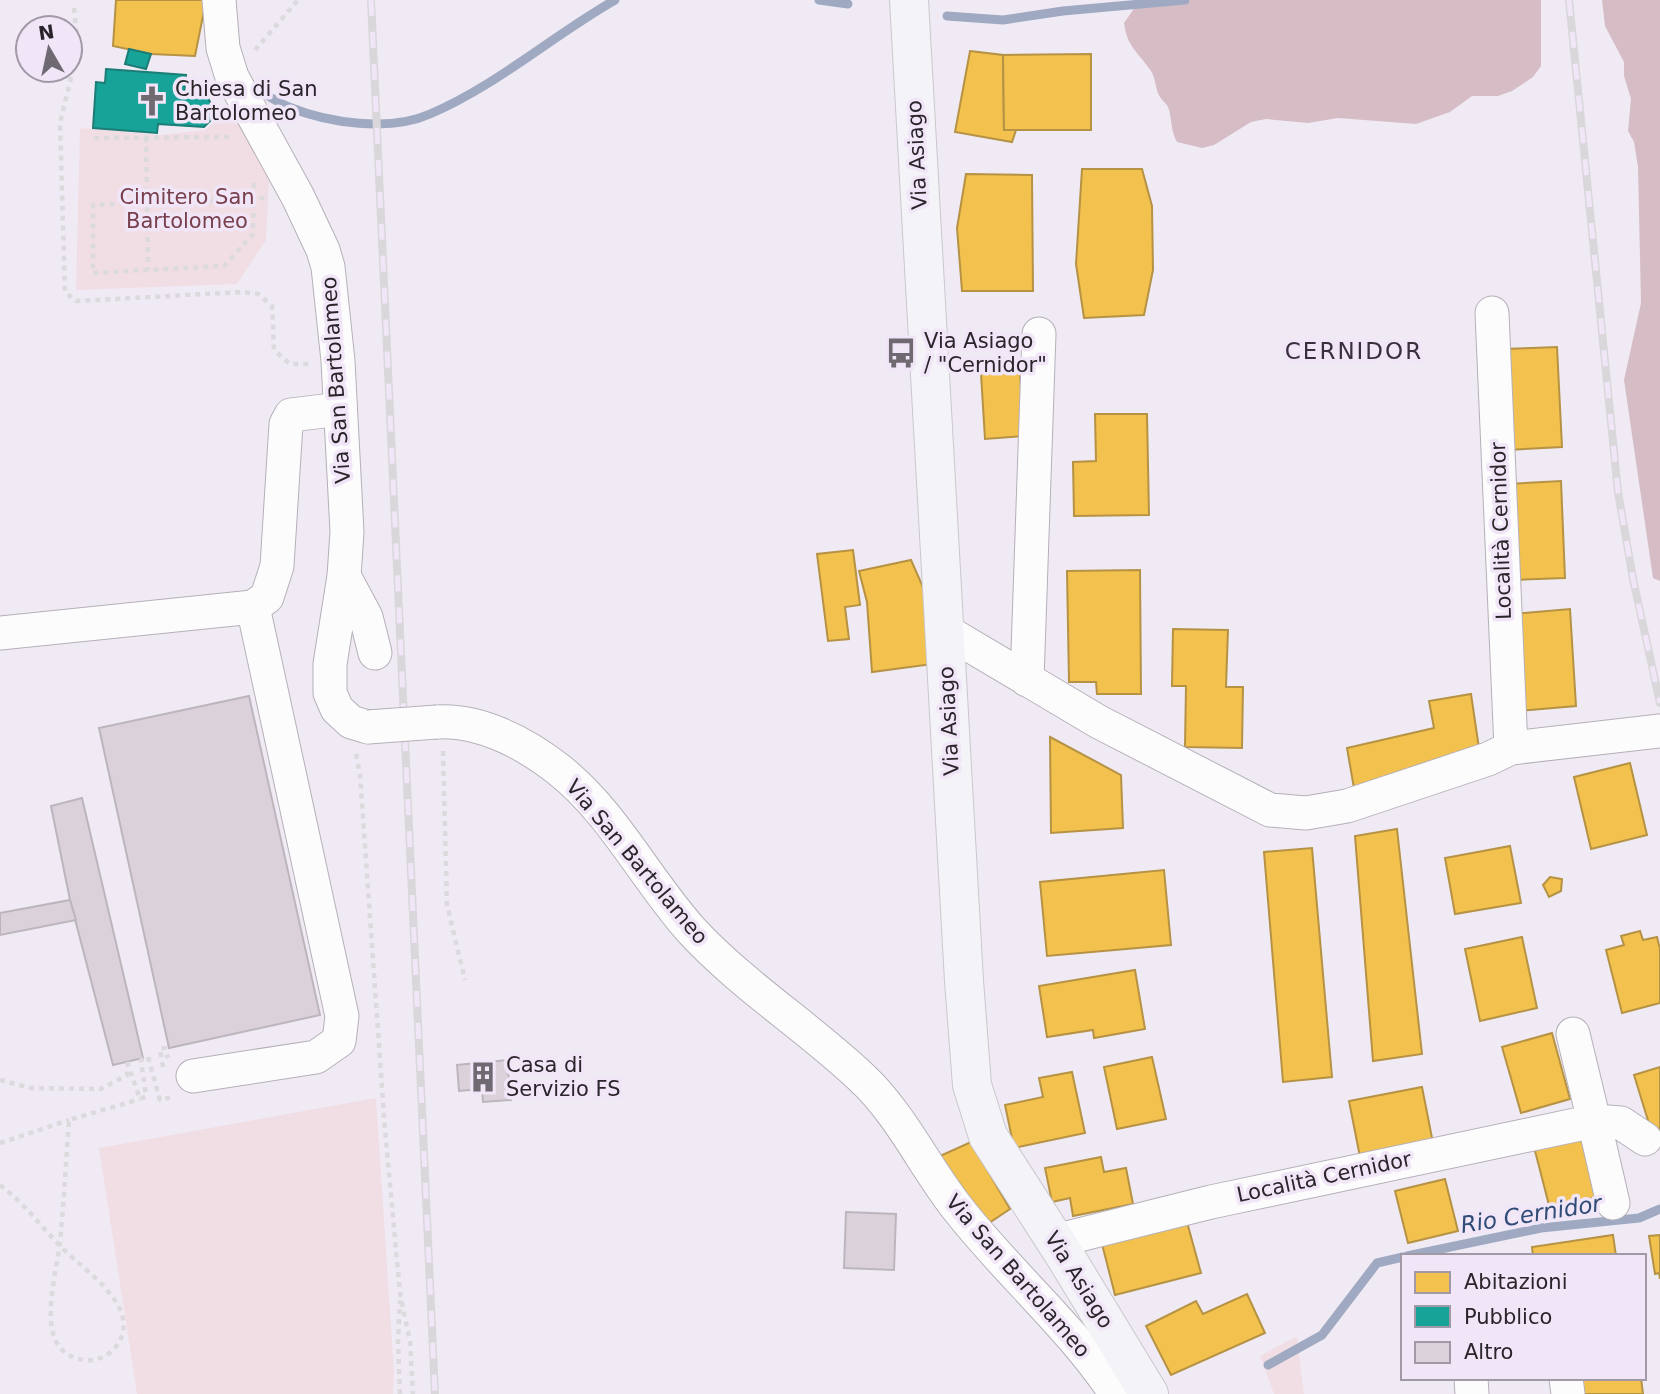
<svg xmlns="http://www.w3.org/2000/svg" width="1660" height="1394" viewBox="0 0 1660 1394" font-family="'DejaVu Sans',sans-serif">
	<style>
		.green { fill: #f1dee5 }
		.forest { fill: #d6bdc5 }
		.homes { fill: #f2c14e; stroke: #b69244; stroke-width: 2 }
		.public { fill: #17a398; stroke: #1c7d77; stroke-width: 2 }
		.lines { fill: none; stroke-linecap: round; stroke-linejoin: round }
		.stream { stroke: #9faac2; stroke-width: 9 }
		.building { fill: #dbd1da; stroke: #bcb6bc; stroke-width: 2 }
		.minor-casing { stroke: #b5b0b8; stroke-width: 35 }
		.major-casing { stroke: #cac8cc; stroke-width: 40 }
		.path { stroke: #dcdadd; stroke-width: 4.5; stroke-dasharray: 5 5; stroke-linecap: butt }
		.minor { stroke: #fdfcfd; stroke-width: 33 }
		.major { stroke: #f4f3f8; stroke-width: 38 }
		.rail-casing { stroke: #d9d7da; stroke-width: 8 }
		.rail { stroke: #f1e6f8; stroke-width: 5; stroke-dasharray: 16; stroke-linecap: butt }
		.minor-bridge-casing { stroke: #b5b0b8; stroke-width: 35; stroke-linecap: butt }
		.minor-bridge { stroke: #fdfcfd; stroke-width: 33 }
		.labels { text-anchor: middle; stroke-width: 7; stroke-linejoin: round; paint-order: stroke }
		.poi-label { font-size: 21px; fill: #29252b; stroke: #f1e6f8; text-anchor: start }
		.street-label { font-size: 21px; fill: #29252b; stroke: #f1e6f8 }
		.park-label { font-size: 21px; fill: #78404c; stroke: #f1e6f8 }
		.neighbourhood-label { font-size: 23px; letter-spacing: 2px; fill: #38303d; stroke: #f1e6f8 }
		.water-label { font-size: 23px; font-style: italic; fill: #304c76; stroke: #f1e6f8 }
	</style>
	<rect width="100%" height="100%" fill="#f0eaf4"/>
	<g class="green">
		<path d="M232,107L270,162L266,240L237,284L76,290L80,128L161,135L205,130Z"/>
		<path d="M376,1098L394,1373L393,1394H137L99,1148Z"/>
		<path d="M1297,1336L1304,1394H1274L1260,1356Z"/>
	</g>
	<g class="forest">
		<path d="M1140,0H1541V66L1533,77L1512,91L1498,96H1472L1450,112L1416,124L1338,118L1308,123L1266,119L1251,122L1214,145L1202,148L1177,142C1171,131 1172,122 1169,110C1168,104 1163,102 1160,97C1155,89 1156,79 1151,71C1138,52 1127,47 1124,23Z"/>
		<path d="M1602,0H1660V581L1653,578L1624,380L1641,303L1638,167L1634,142L1628,131L1631,99L1624,76V62L1605,26Z"/>
	</g>
	<g class="homes">
		<path d="M116,0H204V11L195,56L151,54L113,46Z"/>
		<path d="M970,51L1003,55L1004,130H1016L1012,142L955,132Z"/>
		<path d="M1091,54V130H1004L1003,55Z"/>
		<path d="M1082,169H1142L1152,206L1153,270L1144,315L1084,318L1076,264Z"/>
		<path d="M966,174L1032,175L1033,291H962L957,228Z"/>
		<path d="M1557,347L1562,447L1507,450L1502,349Z"/>
		<path d="M1020,372L1024,436L985,439L981,374Z"/>
		<path d="M1095,414H1147L1149,515L1074,516L1073,462L1096,461Z"/>
		<path d="M1561,481L1565,578L1512,580L1507,484Z"/>
		<path d="M853,550L860,605L845,607L849,639L828,641L817,554Z"/>
		<path d="M911,560L930,603L933,664L872,672L867,602L859,571Z"/>
		<path d="M1140,570L1141,694H1097L1096,682H1069L1067,571Z"/>
		<path d="M1570,609L1576,706L1519,711L1513,614Z"/>
		<path d="M1173,629L1228,630L1226,687H1243L1242,748L1185,747L1186,686H1172Z"/>
		<path d="M1471,694L1480,755L1355,794L1347,748L1434,728L1429,701Z"/>
		<path d="M1050,737L1121,775L1123,828L1051,833Z"/>
		<path d="M1630,763L1647,835L1591,849L1574,777Z"/>
		<path d="M1397,829L1422,1054L1373,1061L1355,836Z"/>
		<path d="M1510,846L1521,903L1455,914L1445,858Z"/>
		<path d="M1312,848L1332,1077L1283,1082L1264,852Z"/>
		<path d="M1164,870L1171,945L1047,956L1040,882Z"/>
		<path d="M1550,877L1562,879L1561,891L1549,897L1543,885Z"/>
		<path d="M1640,931L1643,940L1657,937L1660,949V1003L1622,1013L1606,950L1624,945L1621,936Z"/>
		<path d="M1522,937L1537,1008L1480,1021L1465,949Z"/>
		<path d="M1135,970L1145,1029L1094,1038L1093,1030L1047,1037L1039,986Z"/>
		<path d="M1552,1033L1570,1099L1521,1113L1502,1047Z"/>
		<path d="M1152,1057L1166,1119L1117,1129L1104,1067Z"/>
		<path d="M1660,1067V1138L1654,1140L1634,1075Z"/>
		<path d="M1072,1072L1085,1133L1014,1148L1005,1105L1043,1097L1039,1078Z"/>
		<path d="M1422,1087L1433,1143L1360,1157L1349,1101Z"/>
		<path d="M1591,1132L1607,1194L1550,1209L1534,1147Z"/>
		<path d="M971,1142L1010,1209L986,1225L940,1156Z"/>
		<path d="M1101,1157L1104,1172L1126,1168L1133,1204L1073,1216L1070,1198L1052,1202L1045,1168Z"/>
		<path d="M1445,1179L1458,1231L1408,1243L1395,1191Z"/>
		<path d="M1187,1222L1201,1273L1115,1295L1102,1244Z"/>
		<path d="M1613,1235L1616,1256H1533L1532,1247Z"/>
		<path d="M1660,1235V1279L1659,1273L1655,1274L1649,1236Z"/>
		<path d="M1247,1294L1265,1333L1171,1375L1146,1326L1196,1301L1203,1314Z"/>
		<path d="M1575,1378H1641L1643,1394H1576Z"/>
	</g>
	<g class="public">
		<path d="M129,49L151,54L146,69L125,64Z"/>
		<path d="M106,69L186,75L184,94L207,96L212,106L211,120L204,127L158,124L157,133L93,128L96,82L105,83Z"/>
	</g>
	<g class="lines">
		<g class="stream">
			<path d="M819,0L848,4"/>
			<path d="M947,16L1003,20L1063,11L1185,0"/>
			<path d="M252,86C264,93 276,102 289,107C328,123 390,132 430,114C496,86 552,36 615,0"/>
			<path d="M1407,1256L1541,1228L1639,1218L1660,1209"/>
			<path d="M1268,1365L1322,1335L1377,1263L1403,1257"/>
		</g>
	</g>
	<g class="building">
		<path d="M249,696L320,1015L169,1048L99,728Z"/>
		<path d="M82,798L143,1058L113,1065L70,900L51,806Z"/>
		<path d="M70,900L76,920L0,935V913Z"/>
		<path d="M507,1060L511,1100L483,1102L482,1089L459,1091L457,1065Z"/>
		<path d="M846,1212L896,1214L894,1270L844,1268Z"/>
	</g>
	<g class="lines">
		<g class="minor-casing">
			<g id="minor">
				<path d="M219,0L223,48L232,77L298,197L323,250L328,267L338,361L347,532L344,576L330,664V693L337,709L351,722L368,727"/>
				<path d="M1492,313L1511,748"/>
				<path d="M344,576L366,617L375,653"/>
				<path d="M944,630L1099,722L1270,810L1306,813L1347,806L1488,759L1511,748L1660,731"/>
				<path d="M0,633L253,607L267,597L277,566L286,424L291,415L340,409"/>
				<path d="M1027,680L1039,334"/>
				<path d="M437,722C479,719 525,743 558,769C614,813 645,879 692,931C743,986 807,1026 861,1077C901,1114 924,1166 958,1209C1008,1273 1071,1326 1116,1394"/>
				<path d="M193,1076L316,1057L339,1041L342,1016L253,607"/>
				<path d="M1613,1203L1594,1121L1621,1123L1645,1139"/>
				<path d="M1055,1241L1211,1202L1594,1121L1573,1034"/>
				<path d="M1471,1378L1472,1394"/>
				<path d="M1566,1378L1568,1394"/>
			</g>
		</g>
		<g class="major-casing">
			<path id="major" d="M909,0L964,981L972,1085L988,1136L1065,1256L1149,1394"/>
		</g>
		<g class="path">
			<path d="M74,8L78,49L60,123L65,292L76,301L243,292L258,294L272,306L274,350L290,364H309"/>
			<path d="M255,50L298,0"/>
			<path d="M146,137L148,270"/>
			<path d="M94,138L229,137"/>
			<path d="M254,183L253,234L224,266L93,273V205L254,199L266,198"/>
			<path d="M443,751L447,905L465,980"/>
			<path d="M356,754L360,775L385,1130L400,1293L410,1342L413,1394"/>
			<path d="M127,1062L140,1099L146,1096L141,1060L148,1057L160,1100L168,1098V1096"/>
			<path d="M163,1067L160,1049L165,1048L168,1058"/>
			<path d="M0,1080L31,1088L101,1089L127,1075V1067"/>
			<path d="M0,1143L69,1120"/>
			<path d="M0,1185C23,1202 40,1225 60,1246C79,1265 106,1283 119,1307C124,1317 125,1328 121,1338C116,1350 105,1358 93,1360C74,1362 57,1351 53,1333C46,1308 57,1268 60,1242C64,1202 66,1161 69,1120L140,1099"/>
			<path d="M400,1394L398,1342L400,1300"/>
		</g>
		<use href="#minor" class="minor"/>
		<use href="#major" class="major"/>
		<g class="rail-casing">
			<g id="rail">
				<path d="M371,0L435,1394"/>
				<path d="M1569,0L1618,492L1633,579L1660,703"/>
			</g>
		</g>
		<use href="#rail" class="rail"/>
		<g class="minor-bridge-casing">
			<path id="minor-bridge" d="M368,727L437,722"/>
		</g>
		<use href="#minor-bridge" class="minor-bridge"/>
	</g>
	<defs>
		<g id="church-bare" transform="scale(2.415)"><path d="M-1.2-6h2.4v3.5h3.3v2.4h-3.3V6h-2.4V-.1h-3.3v-2.4h3.3Z" fill="#6f6a71" stroke="#f1e6f8" stroke-width="2.5" paint-order="stroke"/></g>
		<g id="bus-bare" transform="scale(2.415)"><path d="M-5-6H5V4H4V6H2V4H-2V6H-4V4H-5ZM-3.5-4V0h7V-4ZM-3.5 1.2v1.5H-2V1.2ZM2 1.2v1.5H3.5V1.2Z" fill="#6f6a71" stroke="#f1e6f8" stroke-width="2.5" paint-order="stroke"/></g>
		<g id="building-bare" transform="scale(2.415)"><path d="M-4-6H4V6H1V3H-1V6H-4ZM-2.5-4.3h1.7v1.8h-1.7ZM.8-4.3h1.7v1.8H.8ZM-2.5-1h1.7V.8h-1.7ZM.8-1h1.7V.8H.8Z" fill="#6f6a71" stroke="#f1e6f8" stroke-width="2.5" paint-order="stroke"/></g>
	</defs>
	<g fill-rule="evenodd">
		<use href="#church-bare" x="152" y="101"/>
		<use href="#bus-bare" x="901" y="353"/>
		<use href="#building-bare" x="483" y="1077"/>
	</g>
	<g class="labels">
		<g class="poi-label">
			<text x="175" y="96">Chiesa di San<tspan x="175" dy="24">Bartolomeo</tspan></text>
			<text x="924" y="348">Via Asiago<tspan x="924" dy="24">/ "Cernidor"</tspan></text>
			<text x="506" y="1072">Casa di<tspan x="506" dy="24">Servizio FS</tspan></text>
		</g>
		<g class="street-label">
			<text transform="translate(917 155) rotate(-93)" y="7">Via Asiago</text>
			<text transform="translate(336 380) rotate(-94)" y="7">Via San Bartolameo</text>
			<text transform="translate(1501 531) rotate(-92)" y="7">Località Cernidor</text>
			<text transform="translate(949 721) rotate(-93)" y="7">Via Asiago</text>
			<text transform="translate(637 862) rotate(50)" y="7">Via San Bartolameo</text>
			<text transform="translate(1324 1177) rotate(-12)" y="7">Località Cernidor</text>
			<text transform="translate(1018 1276) rotate(49)" y="7">Via San Bartolameo</text>
			<text transform="translate(1079 1280) rotate(58)" y="7">Via Asiago</text>
		</g>
		<g class="park-label">
			<text x="187" y="204">Cimitero San<tspan x="187" dy="24">Bartolomeo</tspan></text>
		</g>
		<g class="neighbourhood-label">
			<text x="1354" y="359">CERNIDOR</text>
		</g>
		<g class="water-label">
			<text transform="translate(1531 1214) rotate(-9)" y="8">Rio Cernidor</text>
		</g>
	</g>
	<rect x="1401" y="1254" width="245" height="126" fill="#f1e6f8" stroke="#a199a6" stroke-width="2"/>
	<rect x="1415" y="1272" width="35" height="21" fill="#f2c14e" stroke="#a199a6" stroke-width="2"/>
	<text x="1464" y="1289" font-size="21" fill="#29252b">Abitazioni</text>
	<rect x="1415" y="1306" width="35" height="21" fill="#17a398" stroke="#a199a6" stroke-width="2"/>
	<text x="1464" y="1324" font-size="21" fill="#29252b">Pubblico</text>
	<rect x="1415" y="1342" width="35" height="21" fill="#dbd1da" stroke="#a199a6" stroke-width="2"/>
	<text x="1464" y="1359" font-size="21" fill="#29252b">Altro</text>
	<g transform="translate(49 49) rotate(351)"><circle r="33" fill="#f1e6f8" stroke="#a199a6" stroke-width="2"/>
	<path d="M0-5L12 26L0 18L-12 26Z" fill="#6f6a71"/>
	<text y="-10" font-size="19" font-weight="bold" text-anchor="middle" fill="#29252b">N</text>
	</g>
</svg>
